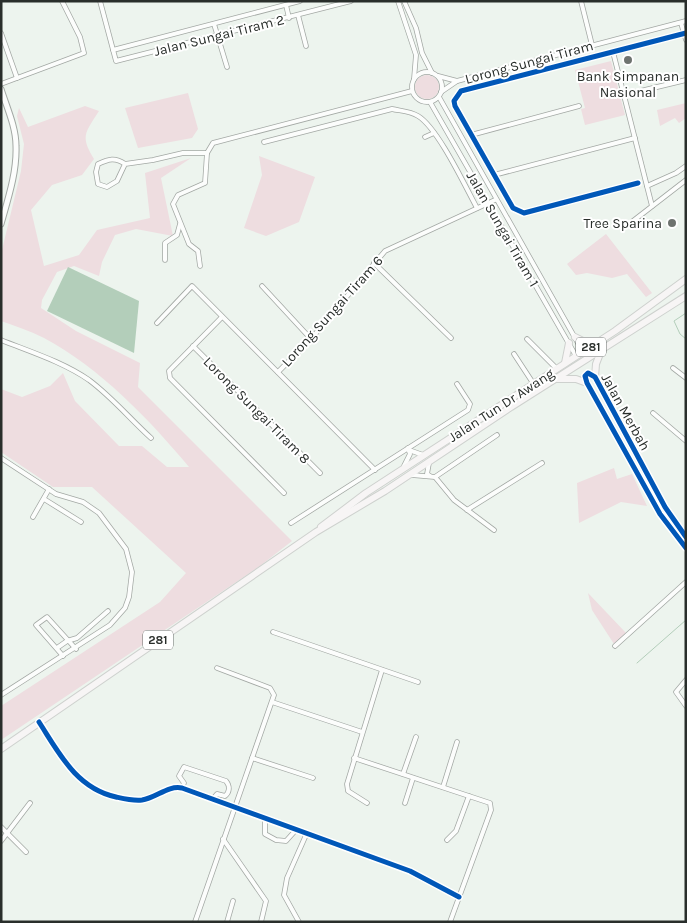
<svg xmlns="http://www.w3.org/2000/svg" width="687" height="923" viewBox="0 0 687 923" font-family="Karla,sans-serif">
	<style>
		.green { fill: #eedde0 }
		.water { fill: #b3ceba }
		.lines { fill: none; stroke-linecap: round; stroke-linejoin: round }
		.stream { stroke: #b3ceba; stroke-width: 1 }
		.minor-casing { stroke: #a3a8a4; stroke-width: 5.5 }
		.tertiary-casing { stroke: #a3a8a4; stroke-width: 7 }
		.primary-casing { stroke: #ced1ce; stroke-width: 8 }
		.minor { stroke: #fcfdfc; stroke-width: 4 }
		.tertiary { stroke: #fcfdfc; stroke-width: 5 }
		.primary { stroke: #f7f5f5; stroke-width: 6 }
		.cycleway-casing { stroke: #fff; stroke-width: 8 }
		.cycleway { stroke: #0057b8; stroke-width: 5 }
		.poi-dot { fill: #6e736f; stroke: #fff; stroke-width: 2 }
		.labels { text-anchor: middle; stroke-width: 4; stroke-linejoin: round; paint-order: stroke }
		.shield { fill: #fff; stroke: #696d6b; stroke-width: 1 }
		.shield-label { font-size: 12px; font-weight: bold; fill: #292e2b }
		.street-label { font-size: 14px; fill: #292e2b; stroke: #fff }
		.poi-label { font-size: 14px; fill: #292e2b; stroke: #fff }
	</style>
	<rect width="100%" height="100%" fill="#edf4ee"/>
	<g class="green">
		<path d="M611,61L625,115L585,125L581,109L585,108L575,70Z"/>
		<circle cx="427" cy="87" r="12"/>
		<path d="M188,93L198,129L192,138L138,148L125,108Z"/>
		<path d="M686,103V118L679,123L675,118L660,126L657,110Z"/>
		<path d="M85,106L99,111C85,133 80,136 94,159L82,175L52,185L31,210L44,266L79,255L97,230L150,218L145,173L191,158L161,178L173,236L136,229L115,235L102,262L99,276L74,266L57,272L42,300L41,308L76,331L140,363L138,387L292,541L260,566L1,740V706L160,602L186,573L92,487H53L1,452V389L22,397L50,386L63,373L75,401L119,446H142L167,467H189C150,420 99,367 44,338C30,331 15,326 1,321V254L21,171L24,144L17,116L19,108L28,127Z"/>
		<path d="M259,156L315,177L299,222L266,236L244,228L262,175Z"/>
		<path d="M606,234L652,293L646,297L627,274L612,278L587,273L576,275L567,264Z"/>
		<path d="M614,468L617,479L632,474L647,506L621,502L579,523L577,483Z"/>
		<path d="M588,593L626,633L614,644L592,610Z"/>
	</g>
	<path class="water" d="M68,267L139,301L134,353L47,311Z"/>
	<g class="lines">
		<g class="stream">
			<path d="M686,313L674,321L680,334L686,339"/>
			<path d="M637,663L686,620"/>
		</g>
		<g class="minor-casing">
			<g id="minor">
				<path d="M100,1L116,61L351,1"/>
				<path d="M398,1L416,55L414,79"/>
				<path d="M404,1L416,28L422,53L432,73"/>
				<path d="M581,1L592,45"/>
				<path d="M286,5L289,18"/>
				<path d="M298,15L306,46"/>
				<path d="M681,23L686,40"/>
				<path d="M214,24L227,67"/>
				<path d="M1,33L17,78"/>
				<path d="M113,50L300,1"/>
				<path d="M613,52L652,206"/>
				<circle cx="427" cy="87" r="15"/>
				<path d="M438,76L457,81"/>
				<path d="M1,84L84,53L80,37L62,1"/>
				<path d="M441,92L457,81L686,21"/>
				<path d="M624,95L686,80"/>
				<path d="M439,97L583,352"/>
				<path d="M430,102L576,356"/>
				<path d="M471,135L579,106"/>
				<path d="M425,137L434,133"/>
				<path d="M264,142L392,109C401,111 410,111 418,116C438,128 465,186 477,208"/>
				<path d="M125,164C115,157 109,159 98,164L96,172L98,184L107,187L117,181L125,164L153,160L183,153H207"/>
				<path d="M494,175L635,138"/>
				<path d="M638,183L524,213L513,208L455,106L454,101L461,91L686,33"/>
				<path d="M647,186L676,173L686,166"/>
				<path d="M633,221L686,180"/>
				<path d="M165,260V243L177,235L180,224"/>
				<path d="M374,263L451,338"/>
				<path d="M200,266L198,251L189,244L173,204L178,195L205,183L207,153L213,143L412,91"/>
				<path d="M262,286L311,339"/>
				<path d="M222,317L169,371L170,378L284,493"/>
				<path d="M157,323L192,286L375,470"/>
				<path d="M527,339L556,368"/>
				<path d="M1,340C31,352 63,362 89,380C112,397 130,419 151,438"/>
				<path d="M193,346L320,473"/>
				<path d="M514,354L533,383"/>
				<path d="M673,368L686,378"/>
				<path d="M278,372L311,339L385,251L495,200"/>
				<path d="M653,413L686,441"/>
				<path d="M409,450L423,455"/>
				<path d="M1,458L56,494L83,502L99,513L126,549L132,572L129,597L125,608L110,625L1,695"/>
				<path d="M429,463L427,474L430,476"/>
				<path d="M404,466L410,454L408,448"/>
				<path d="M412,475L435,477L454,500L494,530"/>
				<path d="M435,477L497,435"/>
				<path d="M44,499L81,522"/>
				<path d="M467,510L542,463"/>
				<path d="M33,517L49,489"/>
				<path d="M291,523L468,410L470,404L457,384"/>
				<path d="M686,537L665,507L595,377L588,373L585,376L587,383L660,514L686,548"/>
				<path d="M273,632L418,682"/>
				<path d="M615,646L686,582"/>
				<path d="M57,648L67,641L77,638L108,611"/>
				<path d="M63,656L36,625L47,617L76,649"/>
				<path d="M686,680L676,692L686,706"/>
				<path d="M272,702L362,732"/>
				<path d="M39,722C59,753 76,788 116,797C125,799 133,801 142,800C156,798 168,785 182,788L410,871L459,897"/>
				<path d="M252,758L313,778"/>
				<path d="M354,758L490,803L491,810L450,922"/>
				<path d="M403,774L416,737"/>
				<path d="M443,787L457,742"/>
				<path d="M182,788L184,783L179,776L184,767L226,781C230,786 230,792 225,796L217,794L212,800"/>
				<path d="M367,803L348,791L347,784L382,670"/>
				<path d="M405,803L413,778"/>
				<path d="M265,820V834L276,840L286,841L295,831"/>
				<path d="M1,827L26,852"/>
				<path d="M223,839L266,901L261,922"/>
				<path d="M447,840L456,831L469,796"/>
				<path d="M1,841L30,803"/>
				<path d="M195,922L274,695L270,688L217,668"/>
				<path d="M227,922L233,901"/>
				<path d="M299,922L284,895L287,878L306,835"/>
			</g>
		</g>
		<g class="tertiary-casing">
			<path id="tertiary" d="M1,89C7,108 16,127 16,146C17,172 8,199 1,224"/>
		</g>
		<g class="primary-casing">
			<g id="primary">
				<path d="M575,337L583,341L597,343"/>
				<path d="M565,363L569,343"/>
				<path d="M595,377L596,364L601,351"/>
				<path d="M557,379H576L587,383"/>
				<path d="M321,527L366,493L615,331L686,279"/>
				<path d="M1,749L316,532L385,491L511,407L686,296"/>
			</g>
		</g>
		<use href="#minor" class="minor"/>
		<use href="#tertiary" class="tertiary"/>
		<use href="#primary" class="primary"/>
		<g class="cycleway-casing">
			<g id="cycleway">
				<path d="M638,183L524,213L513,208L455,106L454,101L461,91L686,33"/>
				<path d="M686,537L665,507L595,377L588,373L585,376L587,383L660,514L686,548"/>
				<path d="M39,722C59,753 76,788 116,797C125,799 133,801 142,800C156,798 168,785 182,788L410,871L459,897"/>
			</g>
		</g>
		<use href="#cycleway" class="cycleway"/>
	</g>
	<g class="poi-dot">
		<circle cx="628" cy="60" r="5"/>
		<circle cx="672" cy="223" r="5"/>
	</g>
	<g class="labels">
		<g class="shield">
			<rect x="576" y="337.5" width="30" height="19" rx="4"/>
			<rect x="143" y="630.5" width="30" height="19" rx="4"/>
		</g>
		<g class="shield-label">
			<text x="591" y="351">281</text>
			<text x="158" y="644">281</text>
		</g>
		<g class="street-label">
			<text transform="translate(219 35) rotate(-14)" y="5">Jalan Sungai Tiram 2</text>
			<text transform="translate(529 62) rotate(-15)" y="5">Lorong Sungai Tiram</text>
			<text transform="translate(503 229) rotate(60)" y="5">Jalan Sungai Tiram 1</text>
			<text transform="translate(332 311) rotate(-48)" y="5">Lorong Sungai Tiram 6</text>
			<text transform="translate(501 405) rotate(-33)" y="5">Jalan Tun Dr Awang</text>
			<text transform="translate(257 410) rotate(45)" y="5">Lorong Sungai Tiram 8</text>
			<text transform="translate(626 412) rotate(61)" y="5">Jalan Merbah</text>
		</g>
		<g class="poi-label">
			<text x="628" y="81">Bank Simpanan<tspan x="628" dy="16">Nasional</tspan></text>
			<text x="662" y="228" text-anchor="end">Tree Sparina</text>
		</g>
	</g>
	<rect width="687" height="923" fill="none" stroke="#292e2b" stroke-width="5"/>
</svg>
